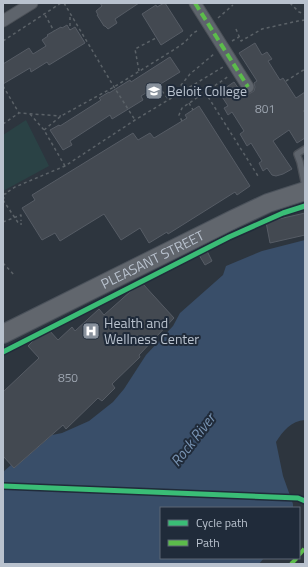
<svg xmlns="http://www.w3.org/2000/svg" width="308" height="567" viewBox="0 0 308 567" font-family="'Titillium Web',sans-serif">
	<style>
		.green { fill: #2a4245 }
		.water { fill: #394e69 }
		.building { fill: #434951; stroke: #565c65 }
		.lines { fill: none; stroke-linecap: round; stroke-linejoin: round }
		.lane-casing { stroke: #4c5158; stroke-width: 8 }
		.street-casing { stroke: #4c5158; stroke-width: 13 }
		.primary-casing { stroke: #4b525b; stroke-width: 20 }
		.path { stroke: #5b6268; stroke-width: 1.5; stroke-dasharray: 3 3; stroke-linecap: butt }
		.lane { stroke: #5e646c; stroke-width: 5.5 }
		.street { stroke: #5e646c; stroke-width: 11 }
		.primary { stroke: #61666d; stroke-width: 18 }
		.quiet { stroke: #5cbc4b; stroke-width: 4; stroke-dasharray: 8 4; stroke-linecap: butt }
		.cycleway-casing { stroke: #202b3a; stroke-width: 8 }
		.cycleway { stroke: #3abd76; stroke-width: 5 }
		.labels { text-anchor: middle; stroke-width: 4; stroke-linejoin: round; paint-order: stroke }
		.number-label { font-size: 12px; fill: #9ca4af }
		.poi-label { font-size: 14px; fill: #b9c2ce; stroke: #202b3a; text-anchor: start }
		.street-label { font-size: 14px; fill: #b9c2ce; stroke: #202b3a }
		.water-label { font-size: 15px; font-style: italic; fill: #7893b2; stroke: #202b3a }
	</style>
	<rect width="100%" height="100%" fill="#2d353e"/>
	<path class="green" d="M26,120L49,166L3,191V135Z"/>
	<path class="water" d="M305,240V420C291,421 283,431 276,442L283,476L293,504V508H161V558H264L259,564H3V472L11,465L14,468L52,435L62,433L89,421L113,402L124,389L146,355L173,326L180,313L223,275L226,266L262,251Z"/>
	<g class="building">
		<path d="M100,3H139L115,19L117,23L108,29L105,26H104L97,15H98L96,11L102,6Z"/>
		<path d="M164,3H165L183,31L161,45L142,14L156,5L157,7Z"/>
		<path d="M67,25L70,30L75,27L85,43L49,65L47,62L31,72L30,68L3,84V64L29,48L33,54L46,46L42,40L48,36L47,35L61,27L62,28Z"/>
		<path d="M255,43L262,55L267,52L272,59L268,61L280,80L283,78L296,98L305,92V138L297,143L289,130L273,141L292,169L283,174L276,176L272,175L267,168L263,171L259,163L262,161L251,143L247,146L240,134L244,131L232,112L228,115L224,108L228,106L219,92L234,82L241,92L242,91L245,93L249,94L254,91L255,87L254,83L257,81L239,53Z"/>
		<path d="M170,57L180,72L141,96L143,100L112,119L110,115L70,141L72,145L63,150L50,130L59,125L60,126L101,100L99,98L109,92V93L130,80L131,82Z"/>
		<path d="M199,106L250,186L237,195L235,192L168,234L167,232L149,243L140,228L121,240L104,214L60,241L55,233L42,240L22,208L35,200L32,195L133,133L138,140L150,133L154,138L187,118L185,115Z"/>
		<path d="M305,213V235L270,243L266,222Z"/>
		<path d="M207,251L212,261L205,265L199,255Z"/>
		<path d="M143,284L174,318L139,355L140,357L112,384L115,388L102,401L98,398L66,429L63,425L14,468L3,456V392L39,358L28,346L40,334L49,330L58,340L72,327L75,331L99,309L104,315L131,291Z"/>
	</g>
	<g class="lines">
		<g class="lane-casing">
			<path id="lane" d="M305,149L297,154L300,162L305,186"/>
		</g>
		<g class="street-casing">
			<g id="street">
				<path d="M195,3L248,87"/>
				<path d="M3,21L32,3"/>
			</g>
		</g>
		<g class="primary-casing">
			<g id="primary">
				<path id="s1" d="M3,334L234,219L268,203L305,191"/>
			</g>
		</g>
		<g class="path">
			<path d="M64,3L114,87L135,120"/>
			<path d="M290,3L299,12L305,14"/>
			<path d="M45,15L54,31"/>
			<path d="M70,17V30"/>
			<path d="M218,18L233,5"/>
			<path d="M236,29L241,41L262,29L298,21L305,20"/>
			<path d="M3,41L61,3"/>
			<path d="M232,41L239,37"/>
			<path d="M139,71L135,49L156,38"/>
			<path d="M286,81L305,69"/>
			<path d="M3,86L19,113"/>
			<path d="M162,91L169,100L190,74L214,54"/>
			<path d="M205,92L258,176"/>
			<path d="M189,103L193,110"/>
			<path d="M305,112L304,111L305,112"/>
			<path d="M30,114L44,130L65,166"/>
			<path d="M182,121L179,115L182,108L229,76"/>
			<path d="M3,124L19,113L61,116"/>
			<path d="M44,130L61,116L114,87L175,49L185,42L193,33L199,30"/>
			<path d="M3,195L15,187L65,166L135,120L223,67"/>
			<path d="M3,200L19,224H22"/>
			<path d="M3,200L6,193"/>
			<path d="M3,222L21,215V221"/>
			<path d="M3,263L15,276"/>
		</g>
		<use href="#lane" class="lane"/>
		<use href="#street" class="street"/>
		<use href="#primary" class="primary"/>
		<g class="quiet">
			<path d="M195,3L248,87"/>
			<path d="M299,555L305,548"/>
			<path d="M291,564L297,558"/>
		</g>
		<g class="cycleway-casing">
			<g id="cycleway">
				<path d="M3,352L229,237L283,213L305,206"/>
				<path d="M3,486L298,498L305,501"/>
			</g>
		</g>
		<use href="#cycleway" class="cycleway"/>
	</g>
	<defs>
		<g id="university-square" transform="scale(0.9)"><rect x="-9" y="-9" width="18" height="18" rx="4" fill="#88919c" stroke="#202b3a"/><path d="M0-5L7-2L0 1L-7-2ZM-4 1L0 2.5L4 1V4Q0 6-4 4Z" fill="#fff"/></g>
		<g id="hospital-square" transform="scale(0.9)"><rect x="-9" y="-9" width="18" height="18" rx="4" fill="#88919c" stroke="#202b3a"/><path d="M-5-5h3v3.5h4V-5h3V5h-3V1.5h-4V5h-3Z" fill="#fff"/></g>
	</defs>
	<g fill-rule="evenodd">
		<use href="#university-square" x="154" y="91"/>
		<use href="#hospital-square" x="91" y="331"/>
	</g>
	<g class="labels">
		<g class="number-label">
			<text x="265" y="113">801</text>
			<text x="68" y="382">850</text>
		</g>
		<g class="poi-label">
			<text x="167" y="96">Beloit College</text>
			<text x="104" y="328">Health and<tspan x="104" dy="16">Wellness Center</tspan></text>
		</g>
		<g class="street-label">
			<text dy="5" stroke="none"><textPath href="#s1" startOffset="167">PLEASANT STREET</textPath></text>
		</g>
		<g class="water-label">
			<text transform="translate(193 440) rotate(-52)" y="5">Rock River</text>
		</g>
	</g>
	<rect width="308" height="567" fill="none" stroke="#b9c2ce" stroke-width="8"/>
	<rect x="160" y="507" width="140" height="52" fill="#202b3a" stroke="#5d6775"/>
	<rect x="168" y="520" width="20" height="6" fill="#3abd76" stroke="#5d6775"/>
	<text x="196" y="527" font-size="12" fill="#b9c2ce">Cycle path</text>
	<rect x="168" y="540" width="20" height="6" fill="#5cbc4b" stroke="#5d6775"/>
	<text x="196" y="547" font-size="12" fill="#b9c2ce">Path</text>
</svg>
